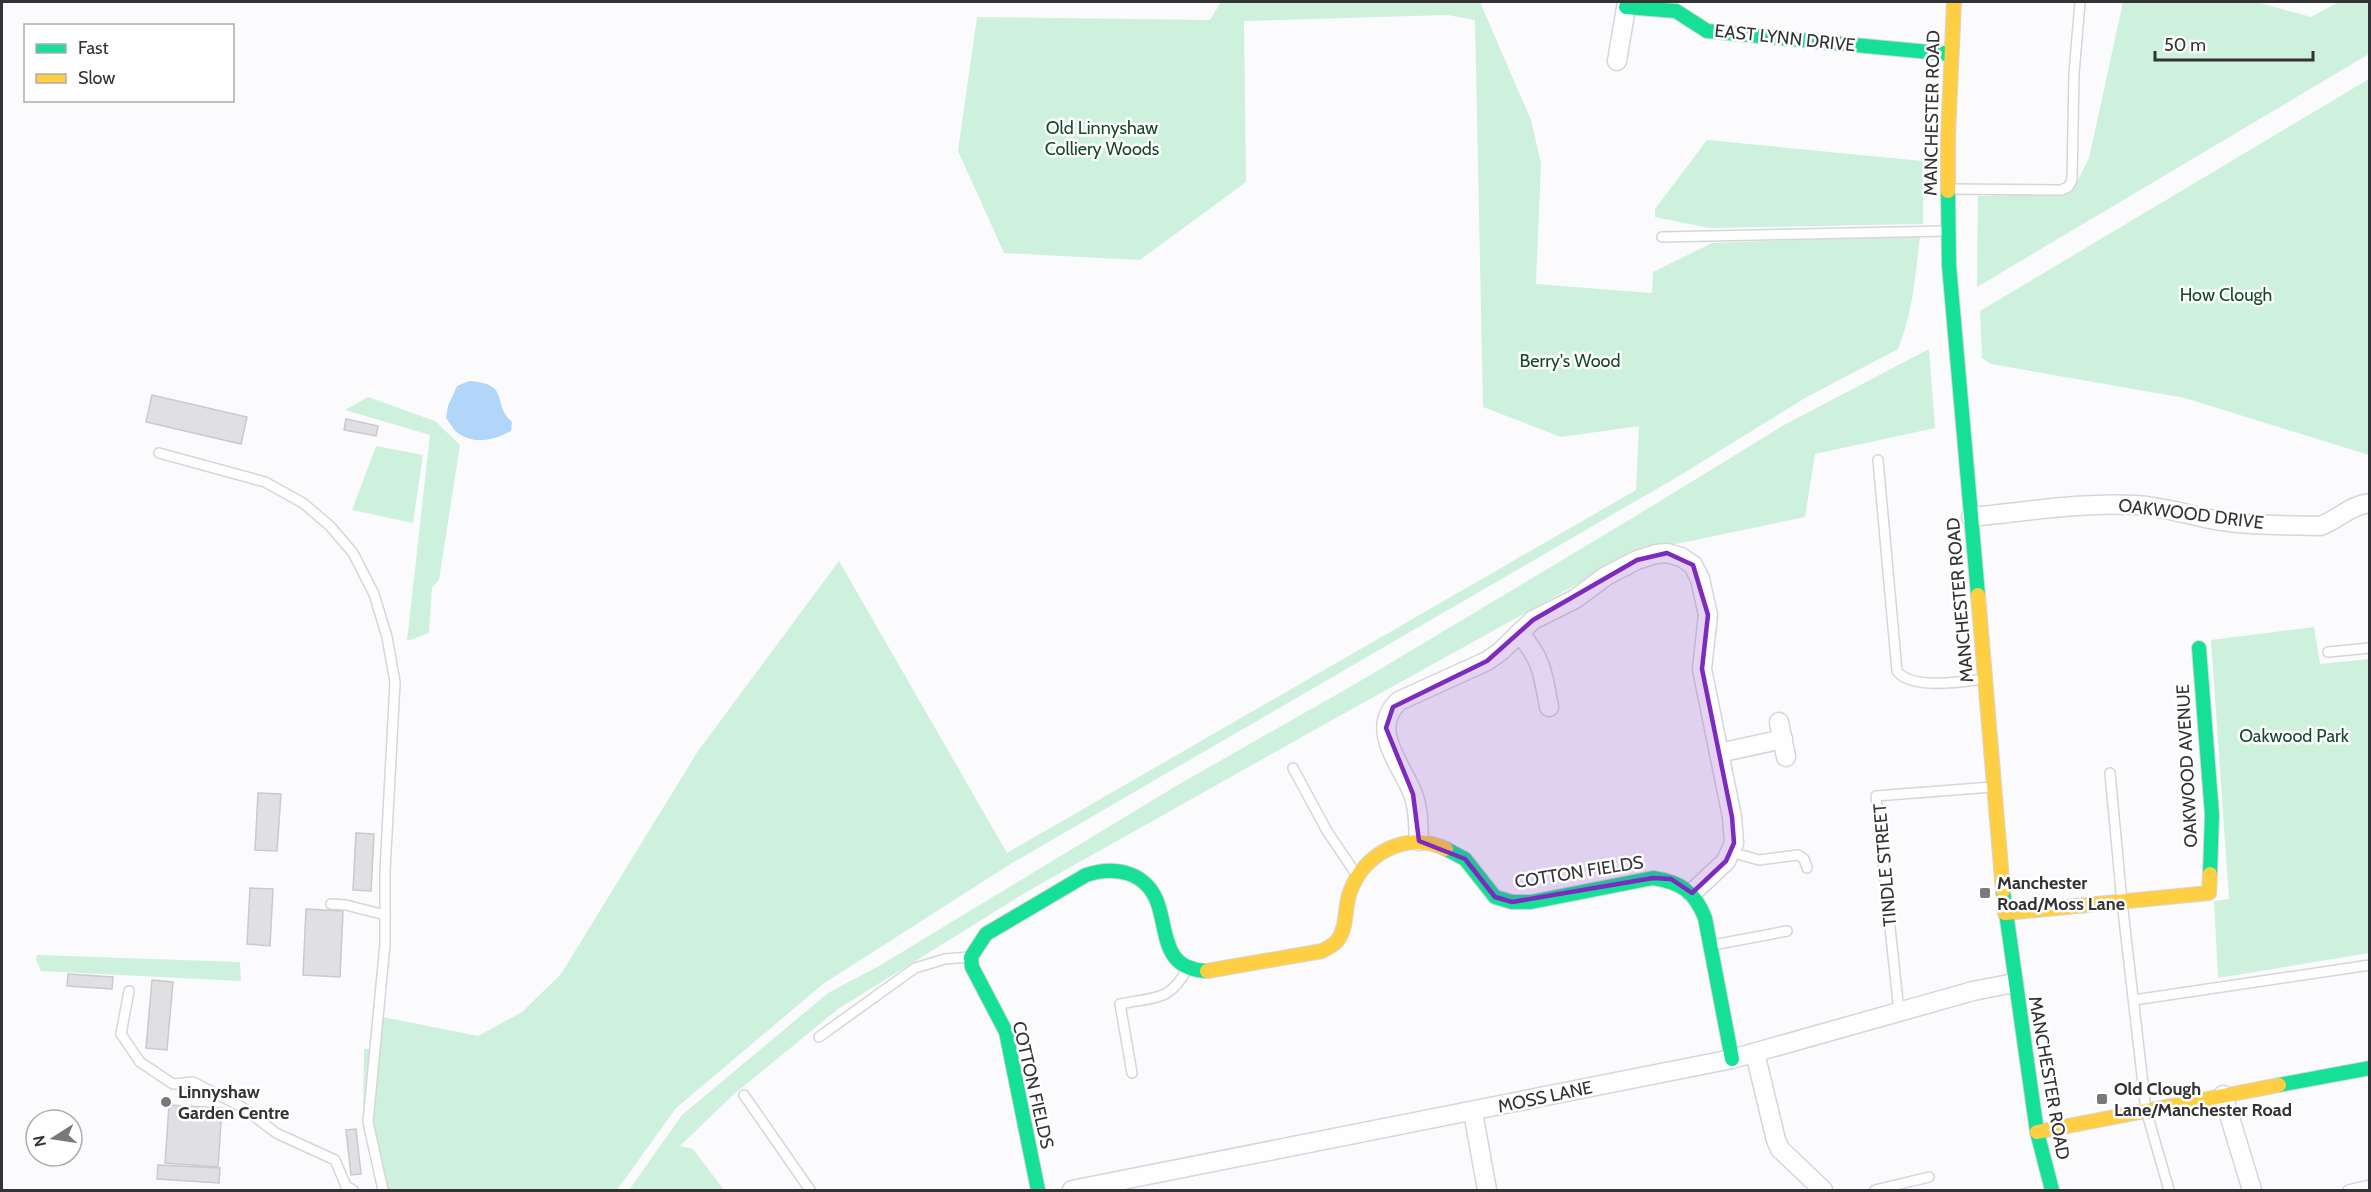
<svg xmlns="http://www.w3.org/2000/svg" width="2371" height="1192" viewBox="0 0 2371 1192" font-family="Cabin,sans-serif">
	<style>
		.green { fill: #cdf1dc }
		.water { fill: #b2d6f9 }
		.building { fill: #e0e0e2; stroke: #cacacc; stroke-width: 1.5 }
		.lines { fill: none; stroke-linecap: round; stroke-linejoin: round }
		.lane-casing { stroke: #d6d6d8; stroke-width: 12 }
		.street-casing { stroke: #d6d6d8; stroke-width: 21 }
		.fast-casing { stroke: #d6d6d8; stroke-width: 16 }
		.slow-casing { stroke: #d6d6d8; stroke-width: 16 }
		.lane { stroke: #fefeff; stroke-width: 9 }
		.street { stroke: #fefeff; stroke-width: 18 }
		.fast { stroke: #16e098; stroke-width: 14 }
		.slow { stroke: #ffcf43; stroke-width: 14 }
		.marked { fill: #7b2cbf; fill-opacity: 0.2; stroke: #7b2cbf; stroke-width: 4.5; stroke-linejoin: round }
		.poi-dot { fill: #79797b; stroke: #fff; stroke-width: 2 }
		.labels { text-anchor: middle; stroke-width: 5; stroke-linejoin: round; paint-order: stroke }
		.street-label { font-size: 18px; fill: #333335; stroke: #fff }
		.park-label { font-size: 18px; fill: #14472d; stroke: #fff }
		.poi-label { font-size: 18px; font-weight: bold; fill: #333335; stroke: #fff; text-anchor: start }
	</style>
	<rect width="100%" height="100%" fill="#fbfbfe"/>
	<g class="green">
		<path d="M1221,2H1480L1531,120L1541,163L1536,284L1652,293L1653,272L1712,243L1920,235C1916,272 1913,313 1898,349L1805,398L1679,476L1012,863L823,984L676,1108L617,1190H379L363,1122L364,1049H379L383,1017L478,1036L522,1012L561,974L698,751L839,561L1007,853L1636,490L1639,426L1561,437L1483,407L1475,20L1447,15L1244,21L1246,182L1140,260L1004,253L958,151L977,17L1210,20Z"/>
		<path d="M2123,2H2256L2311,17L2339,2H2369V54L1977,287L1978,196L2063,194L2077,182L2089,158Z"/>
		<path d="M2369,79V455L2185,398L1991,364L1982,358L1980,311Z"/>
		<path d="M1707,140L1923,161V224L1709,228L1655,217V209Z"/>
		<path d="M1929,349L1935,428L1815,454L1805,517L1633,553L1325,724L1028,891L838,1009L733,1095L680,1146L693,1149L724,1190H629L682,1115L828,993L879,966L1176,786L1362,680L1634,517L1784,425Z"/>
		<path d="M368,397L435,421L460,445L439,580L432,587L429,633L407,641L430,435L345,410Z"/>
		<path d="M376,446L423,455L413,523L352,510Z"/>
		<path d="M2314,627L2320,664L2369,659V953L2218,978L2214,901L2229,899L2211,640Z"/>
		<path d="M37,955L240,962L241,981L41,971L36,960Z"/>
	</g>
	<path class="water" d="M469,381C512,384 491,403 512,422L511,431C495,440 476,445 459,434C454,431 450,423 446,418L448,406L457,386Z"/>
	<g class="building">
		<path d="M152,395L247,417L241,444L146,422Z"/>
		<path d="M346,419L378,426L376,436L344,430Z"/>
		<path d="M258,793L281,794L277,851L255,850Z"/>
		<path d="M356,833L374,834L371,891L353,890Z"/>
		<path d="M250,888L273,889L270,946L247,944Z"/>
		<path d="M306,909L343,911L340,977L303,975Z"/>
		<path d="M68,974L113,977L112,989L67,986Z"/>
		<path d="M152,980L173,982L167,1050L146,1048Z"/>
		<path d="M169,1105L222,1108L218,1167L165,1163Z"/>
		<path d="M356,1129L361,1174L351,1175L346,1130Z"/>
		<path d="M158,1165L220,1168L219,1183L157,1179Z"/>
	</g>
	<g class="lines">
		<g class="lane-casing">
			<g id="lane">
				<path d="M1952,189L2061,190L2068,187L2072,180L2074,73L2080,2"/>
				<path d="M1662,237L1946,231"/>
				<path d="M159,453L265,482L303,503L330,526L353,553L374,594L387,637L395,682L385,871V944L368,1122L383,1190"/>
				<path d="M1878,460L1897,671C1911,690 1961,682 1983,679"/>
				<path d="M2328,652L2370,648"/>
				<path d="M1293,768L1327,831L1356,874"/>
				<path d="M2110,773L2122,902L2146,1110L2169,1190"/>
				<path d="M1731,852L1759,860L1798,855L1804,859L1807,868"/>
				<path d="M331,904L346,905L385,915"/>
				<path d="M1713,945L1787,931"/>
				<path d="M129,991L121,1034L140,1062L173,1084L193,1082L242,1107L276,1133L335,1160L346,1186L353,1190"/>
				<path d="M2134,1000L2370,965"/>
				<path d="M1899,1012L1876,796L1992,787"/>
				<path d="M819,1037L915,968L945,959L969,957"/>
				<path d="M1132,1073L1120,1004C1154,997 1170,1002 1187,969"/>
				<path d="M744,1095L810,1190"/>
				<path d="M1875,1190L1929,1177"/>
				<path d="M2348,1190L2370,1185"/>
			</g>
		</g>
		<g class="street-casing">
			<g id="street">
				<path d="M1617,61L1627,2"/>
				<path d="M1971,517C2025,512 2080,502 2134,505C2162,506 2188,515 2215,520C2249,526 2285,525 2320,526C2338,520 2350,505 2370,503"/>
				<path d="M1519,633C1542,659 1543,673 1549,707"/>
				<path d="M1779,722L1786,757"/>
				<path d="M1719,753L1783,739"/>
				<path d="M1419,841C1418,825 1419,809 1413,794C1402,765 1368,729 1399,701L1487,661L1501,651L1533,620L1575,599L1606,576L1637,560L1656,554L1667,553L1681,557L1693,565L1700,579L1708,615L1702,669L1732,817L1734,843L1726,861L1692,893"/>
				<path d="M1755,1053L1776,1140L1780,1149L1823,1190"/>
				<path d="M2223,1095L2252,1190"/>
				<path d="M1473,1112L1487,1190"/>
				<path d="M1072,1190L1732,1059L1973,991L2014,983"/>
			</g>
		</g>
		<g class="fast-casing">
			<g id="fast">
				<path d="M1626,7L1676,11L1707,31L1950,54"/>
				<path d="M1948,191L1949,265L1978,595"/>
				<path d="M2199,648L2212,815L2210,874"/>
				<path d="M1446,849L1465,859L1495,897L1512,902H1531L1653,878C1681,882 1695,892 1705,918L1732,1059"/>
				<path d="M2003,891L2037,1132L2052,1190"/>
				<path d="M2279,1085L2370,1068"/>
				<path d="M1038,1190L1006,1032L972,967L971,957L986,934L1086,875C1115,865 1147,872 1158,904C1168,935 1163,969 1207,971"/>
			</g>
		</g>
		<g class="slow-casing">
			<g id="slow">
				<path d="M1948,191V135L1954,2"/>
				<path d="M1978,595L2003,891"/>
				<path d="M2005,913L2209,893L2210,874"/>
				<path d="M1207,971L1322,951C1327,948 1334,945 1337,941C1348,927 1344,907 1350,892C1364,853 1407,830 1446,849"/>
				<path d="M2037,1132L2279,1085"/>
			</g>
		</g>
		<use href="#lane" class="lane"/>
		<use href="#street" class="street"/>
		<use href="#fast" class="fast"/>
		<use href="#slow" class="slow"/>
	</g>
	<path class="marked" d="M1667,553L1693,565L1708,615L1702,669L1732,817L1734,843L1726,861L1692,893L1671,879L1653,878L1512,902L1495,897L1465,859L1419,841L1413,794L1386,728L1393,707L1487,661L1533,620L1637,560Z"/>
	<g class="poi-dot">
		<rect x="1979" y="887" width="12" height="12" rx="3"/>
		<rect x="2096" y="1093" width="12" height="12" rx="3"/>
		<circle cx="166" cy="1102" r="6"/>
	</g>
	<g class="labels">
		<g class="street-label">
			<text transform="translate(1785 38) rotate(6)" y="6">EAST LYNN DRIVE</text>
			<text transform="translate(1932 113) rotate(-89)" y="6">MANCHESTER ROAD</text>
			<text transform="translate(2191 514) rotate(7)" y="6">OAKWOOD DRIVE</text>
			<text transform="translate(1960 600) rotate(-95)" y="6">MANCHESTER ROAD</text>
			<text transform="translate(2187 766) rotate(-93)" y="6">OAKWOOD AVENUE</text>
			<text transform="translate(1885 865) rotate(-95)" y="6">TINDLE STREET</text>
			<text transform="translate(1579 872) rotate(-9)" y="6">COTTON FIELDS</text>
			<text transform="translate(2049 1078) rotate(80)" y="6">MANCHESTER ROAD</text>
			<text transform="translate(1033 1085) rotate(77)" y="6">COTTON FIELDS</text>
			<text transform="translate(1545 1097) rotate(-12)" y="6">MOSS LANE</text>
		</g>
		<g class="park-label">
			<text x="1102" y="134">Old Linnyshaw<tspan x="1102" dy="21">Colliery Woods</tspan></text>
			<text x="2226" y="301">How Clough</text>
			<text x="1570" y="367">Berry's Wood</text>
			<text x="2294" y="742">Oakwood Park</text>
		</g>
		<g class="poi-label">
			<text x="1997" y="889">Manchester<tspan x="1997" dy="21">Road/Moss Lane</tspan></text>
			<text x="2114" y="1095">Old Clough<tspan x="2114" dy="21">Lane/Manchester Road</tspan></text>
			<text x="178" y="1098">Linnyshaw<tspan x="178" dy="21">Garden Centre</tspan></text>
		</g>
	</g>
	<rect width="2371" height="1192" fill="none" stroke="#333335" stroke-width="6"/>
	<rect x="24" y="24" width="210" height="78" fill="#ffffff" stroke="#adadae" stroke-width="1.5"/>
	<rect x="36" y="44" width="30" height="9" fill="#16e098" stroke="#adadae" stroke-width="1.5"/>
	<text x="78" y="54" font-size="18" fill="#333335">Fast</text>
	<rect x="36" y="74" width="30" height="9" fill="#ffcf43" stroke="#adadae" stroke-width="1.5"/>
	<text x="78" y="84" font-size="18" fill="#333335">Slow</text>
	<g transform="translate(54 1138) rotate(258)"><circle r="28" fill="#ffffff" stroke="#adadae" stroke-width="1.5"/>
	<path d="M0-4.5L10 22L0 15L-10 22Z" fill="#79797b"/>
	<text y="-9" font-size="16" font-weight="bold" text-anchor="middle" fill="#333335">N</text>
	</g>
	<path d="M2155 51v9h158v-9" fill="none" stroke="#333335" stroke-width="3"/>
	<text x="2164" y="51" font-size="18" fill="#333335" stroke="#ffffff" stroke-width="4.5" paint-order="stroke">50 m</text>
</svg>
